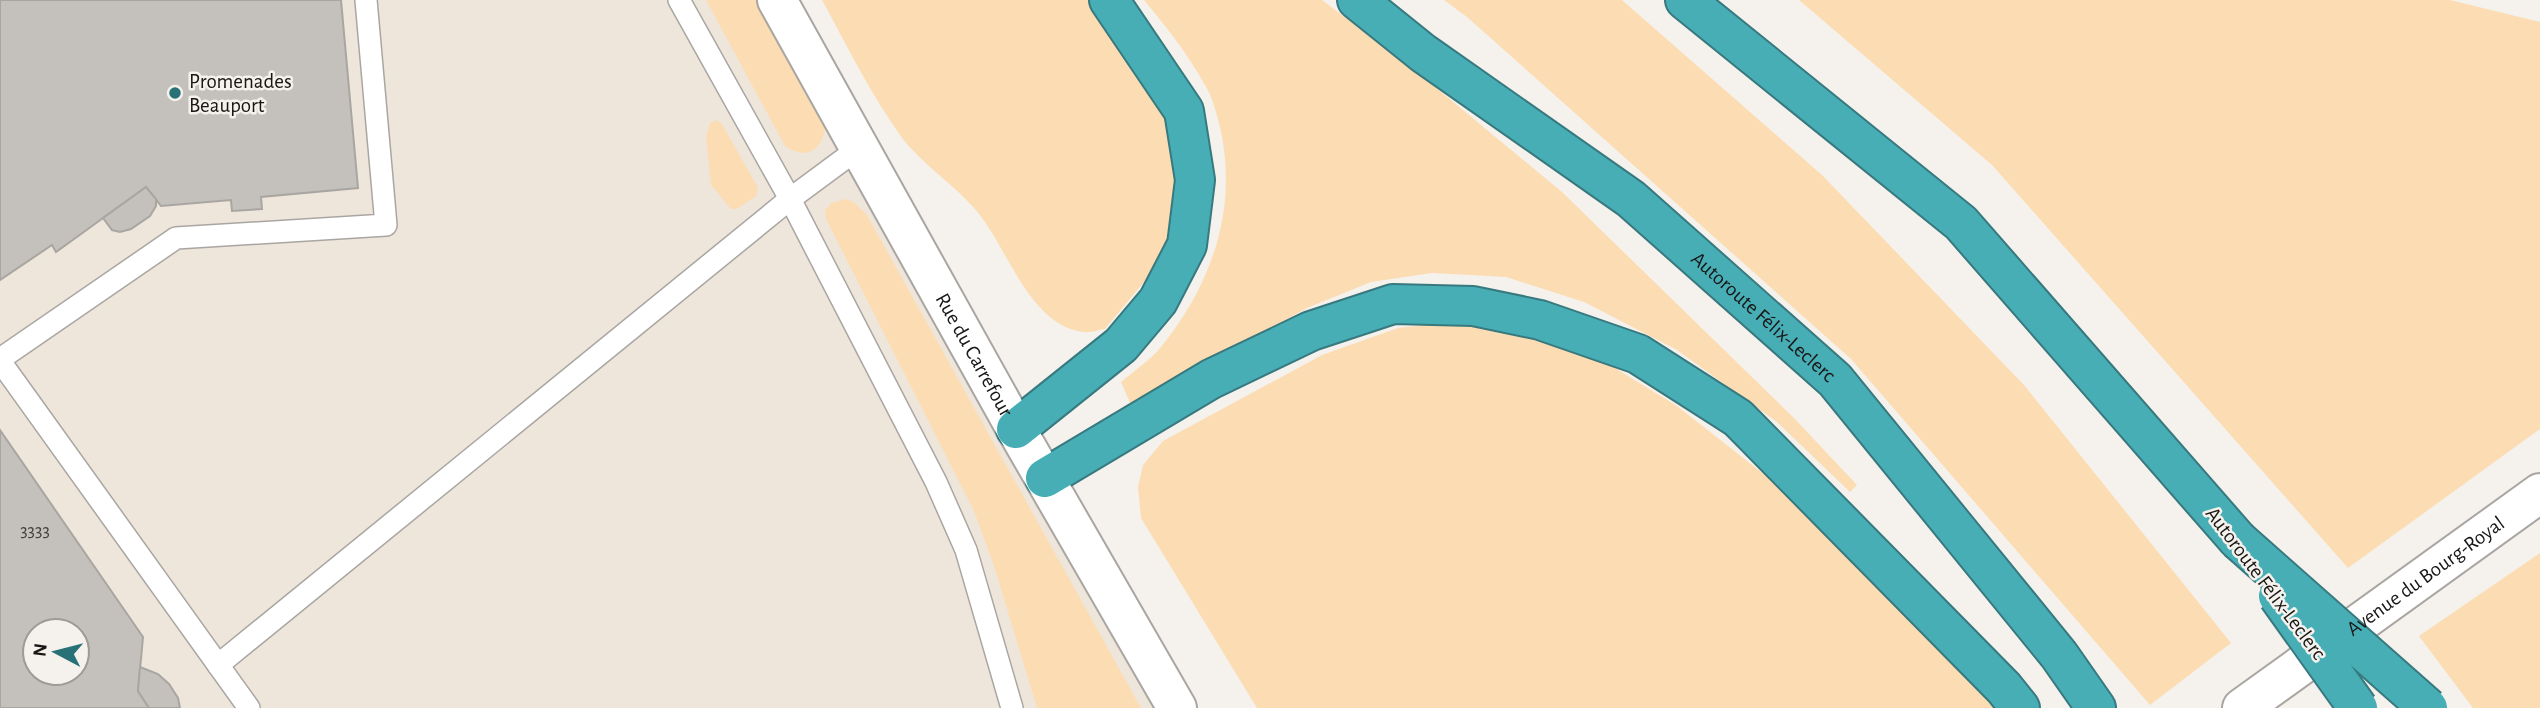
<svg xmlns="http://www.w3.org/2000/svg" width="2540" height="708" viewBox="0 0 2540 708" font-family="'Alegreya Sans',sans-serif">
	<style>
		.built { fill: #eee5db; fill-rule: evenodd }
		.green { fill: #fcddb3 }
		.building { fill: #c4c1bc; stroke: #a9a6a2; stroke-width: 2; fill-rule: evenodd }
		.lines { fill: none; stroke-linecap: round; stroke-linejoin: round }
		.lane-casing { stroke: #a9a6a2; stroke-width: 24 }
		.street-casing { stroke: #a9a6a2; stroke-width: 42 }
		.secondary-casing { stroke: #a9a6a2; stroke-width: 42 }
		.highway-casing { stroke: #37797e; stroke-width: 42 }
		.lane { stroke: #fff; stroke-width: 21 }
		.street { stroke: #fff; stroke-width: 38 }
		.secondary { stroke: #fff; stroke-width: 38 }
		.highway { stroke: #48aeb6; stroke-width: 38 }
		.highway-bridge-casing { stroke: #37797e; stroke-width: 42; stroke-linecap: butt }
		.highway-bridge { stroke: #48aeb6; stroke-width: 38 }
		.poi-dot { fill: #287277; stroke: #f5f1ed; stroke-width: 2.5 }
		.labels { text-anchor: middle; stroke-width: 5; stroke-linejoin: round; paint-order: stroke }
		.number-label { font-size: 18px; fill: #43423f }
		.poi-label { font-size: 21px; fill: #181715; stroke: #f5f1ed; text-anchor: start }
		.street-label { font-size: 21px; fill: #181715; stroke: #f5f1ed }
	</style>
	<rect width="100%" height="100%" fill="#f5f1ed"/>
	<path class="built" d="M0,0H777L1177,708H0ZM35,631H77V673H35Z"/>
	<g class="green">
		<path d="M706,0H757L826,122C823,148 810,162 785,146Z"/>
		<path d="M822,0H1089L1102,14L1152,90L1177,139L1182,219L1158,265L1105,329C1098,330 1090,333 1084,332C1028,326 1007,244 974,208C952,183 923,165 902,138C871,95 847,46 822,0Z"/>
		<path d="M1144,0H1322L1405,62L1562,192L1794,418L1857,485L1850,492L1777,422L1677,350L1584,302L1506,277L1432,273L1371,282L1307,308L1131,405L1121,382C1134,371 1150,360 1161,347C1220,274 1244,187 1211,97C1208,89 1202,81 1198,73C1182,47 1164,24 1144,0Z"/>
		<path d="M1444,0H1622L1822,175L2024,385L2231,643L2150,705L1851,359L1467,17Z"/>
		<path d="M1799,0H2450L2540,22V429L2348,568L1992,165Z"/>
		<path d="M716,120L722,124L758,188L756,196L737,209H731L711,185L706,137L710,123Z"/>
		<path d="M846,199L855,203L867,215L1141,708H1037L994,566L974,511L826,219L825,211L831,203Z"/>
		<path d="M1461,321L1531,329L1610,365L1677,406L1825,522L1996,708H1257L1141,518L1138,487L1143,465L1163,441L1322,355L1398,328Z"/>
		<path d="M2540,553V708H2473L2419,636Z"/>
	</g>
	<g class="building">
		<path d="M0,0H341L358,188L261,197L262,209L232,211L231,200L161,206L146,187L56,252L52,245L0,280Z"/>
		<path d="M146,187L156,199V206L150,216L131,229L120,232L112,230L103,218Z"/>
		<path d="M0,430L143,637L138,691L149,708H0ZM35,631H77V673H35Z"/>
		<path d="M140,667L158,674L169,684L178,698L180,708H149L138,691Z"/>
	</g>
	<g class="lines">
		<g class="lane-casing">
			<g id="lane">
				<path d="M679,0L790,199L936,482L966,550L1012,708"/>
				<path d="M0,359L176,238L386,225L366,0"/>
				<path d="M0,361L249,708"/>
				<path d="M218,665L790,199L859,148"/>
			</g>
		</g>
		<g class="street-casing">
			<g id="street">
				<path id="s1" d="M777,0L1016,429"/>
			</g>
		</g>
		<g class="secondary-casing">
			<g id="secondary">
				<path d="M1016,429L1177,708"/>
				<path id="s2" d="M2242,708L2540,493"/>
			</g>
		</g>
		<g class="highway-casing">
			<g id="highway">
				<path id="s3" d="M1357,0L1423,53L1631,199L1835,380L2059,655L2096,708"/>
				<path d="M1685,0L1961,223L2238,540"/>
				<path d="M1016,429L1121,345L1158,301L1187,245L1195,180L1184,111L1109,0"/>
				<path d="M1045,478L1211,379L1311,331L1393,304L1473,306L1540,320L1638,354L1738,418L2004,688L2020,708"/>
			</g>
		</g>
		<use href="#lane" class="lane"/>
		<use href="#street" class="street"/>
		<use href="#secondary" class="secondary"/>
		<use href="#highway" class="highway"/>
		<g class="highway-bridge-casing">
			<g id="highway-bridge">
				<path d="M2238,540L2428,708"/>
				<path d="M2278,596L2358,708"/>
			</g>
		</g>
		<use href="#highway-bridge" class="highway-bridge"/>
	</g>
	<circle class="poi-dot" cx="175" cy="93" r="7"/>
	<g class="labels">
		<g class="number-label">
			<text x="35" y="536">3333</text>
		</g>
		<g class="poi-label">
			<text x="189" y="88">Promenades<tspan x="189" dy="24">Beauport</tspan></text>
		</g>
		<g class="street-label">
			<text dy="7" stroke="none"><textPath href="#s3" startOffset="516">Autoroute Félix-Leclerc</textPath></text>
			<text dy="7" stroke="none"><textPath href="#s1" startOffset="406">Rue du Carrefour</textPath></text>
			<text dy="7" stroke="none"><textPath href="#s2" startOffset="226">Avenue du Bourg-Royal</textPath></text>
			<text transform="translate(2266 583) rotate(53)" y="7">Autoroute Félix-Leclerc</text>
		</g>
	</g>
	<g transform="translate(56 652) rotate(277)"><circle r="33" fill="#f5f1ed" stroke="#9d9a97" stroke-width="2"/>
	<path d="M0-5L12 26L0 18L-12 26Z" fill="#287277"/>
	<text y="-10" font-size="19" font-weight="bold" text-anchor="middle" fill="#181715">N</text>
	</g>
</svg>
